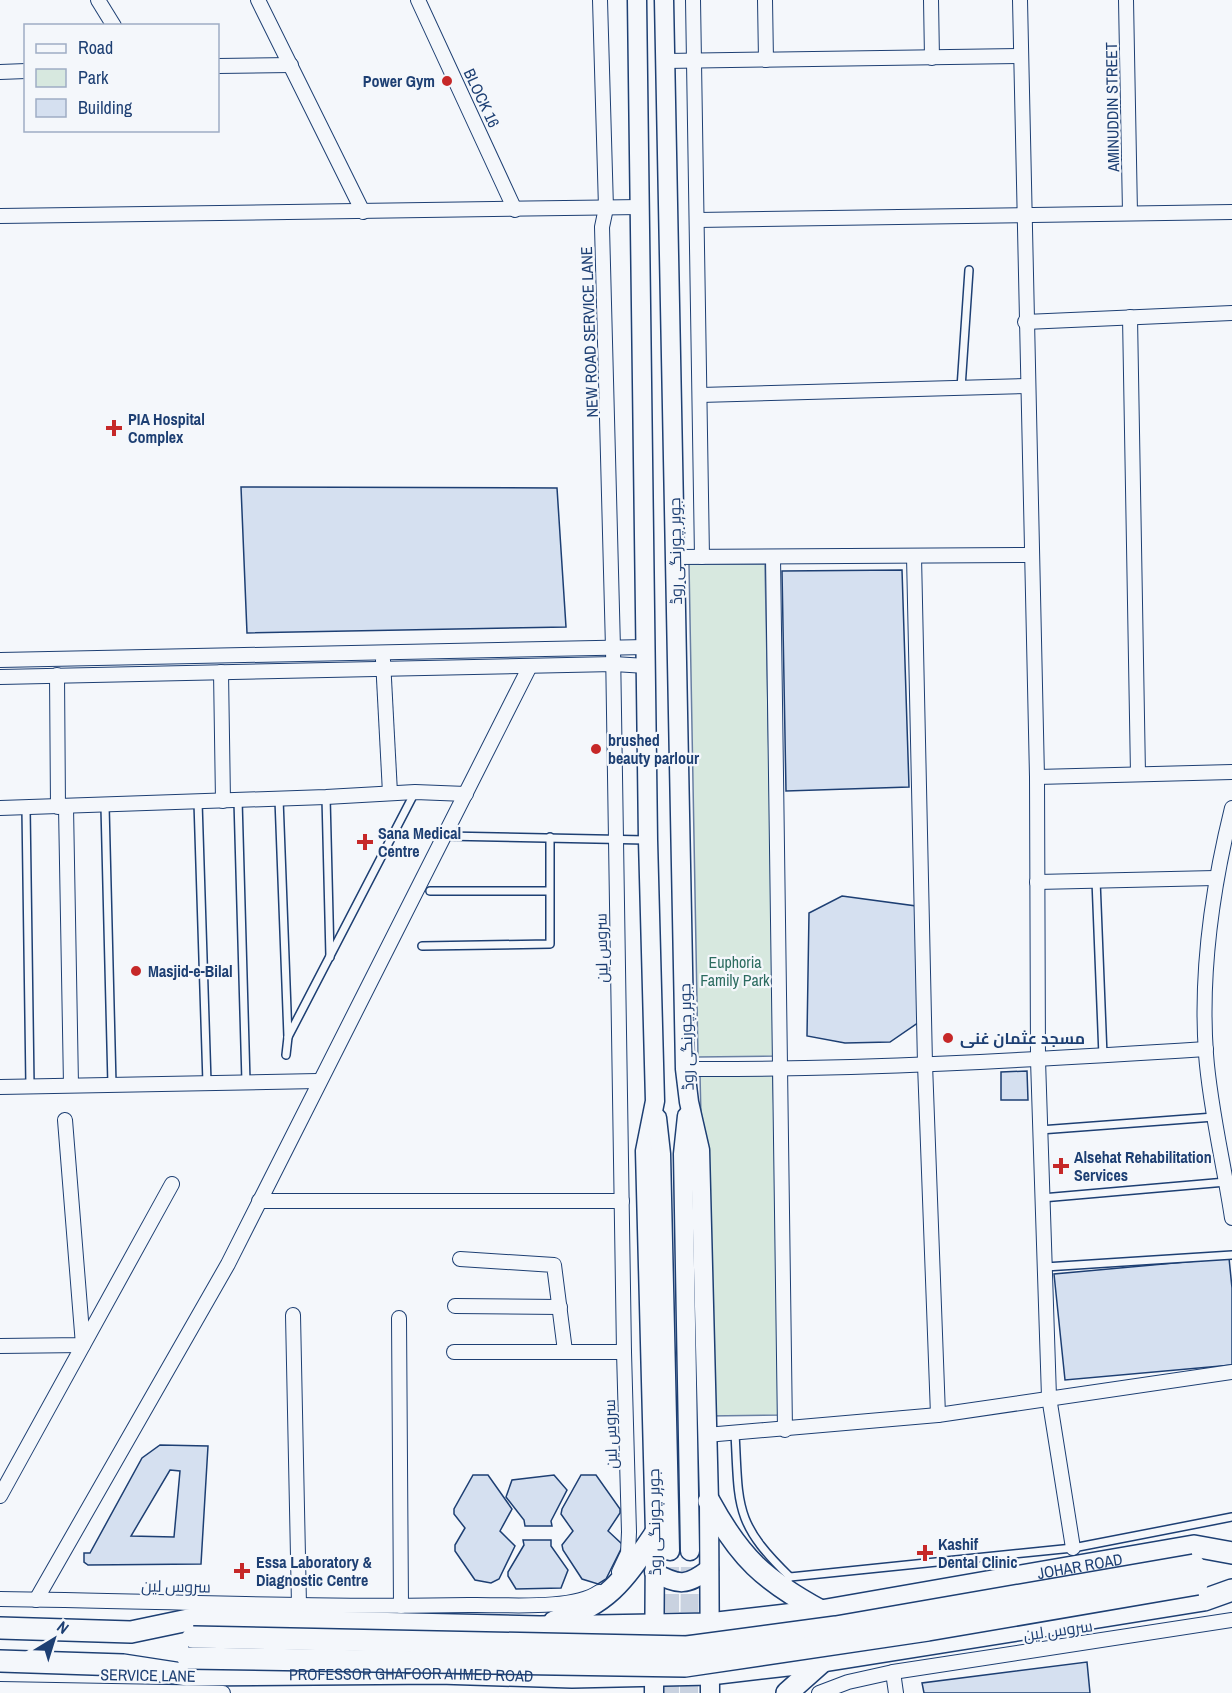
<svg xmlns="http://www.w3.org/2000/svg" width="1232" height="1693" viewBox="0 0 1232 1693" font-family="'Archivo Narrow',Cairo,sans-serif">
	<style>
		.green { fill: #d7e8df; stroke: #687fa3; stroke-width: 1.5 }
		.building { fill: #d5e0f0; stroke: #1d3f73; stroke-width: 1.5; fill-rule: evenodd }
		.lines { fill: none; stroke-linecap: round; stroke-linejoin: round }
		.secondary-tunnel { stroke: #c9d2e0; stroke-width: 18; stroke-dasharray: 18 9; stroke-linecap: butt }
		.lane-casing { stroke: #1d3f73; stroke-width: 10 }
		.street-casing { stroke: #1d3f73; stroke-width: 16 }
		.secondary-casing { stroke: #1d3f73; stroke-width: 21 }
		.primary-casing { stroke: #1d3f73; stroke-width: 24 }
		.lane { stroke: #f4f7fb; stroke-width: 7 }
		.street { stroke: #f4f7fb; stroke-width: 14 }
		.secondary { stroke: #f4f7fb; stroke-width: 18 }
		.primary { stroke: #f4f7fb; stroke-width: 21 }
		.primary-bridge-casing { stroke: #1d3f73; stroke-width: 24; stroke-linecap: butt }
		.primary-bridge { stroke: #f4f7fb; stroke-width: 21 }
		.poi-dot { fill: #c62828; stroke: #f4f7fb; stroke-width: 2 }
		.labels { text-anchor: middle; stroke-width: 4.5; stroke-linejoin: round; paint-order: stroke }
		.poi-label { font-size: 16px; font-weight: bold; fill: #1d3f73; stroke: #f4f7fb; text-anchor: start }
		.street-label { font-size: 16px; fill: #1d3f73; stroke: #f4f7fb }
		.park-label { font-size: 16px; fill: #2c6c60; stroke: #f4f7fb }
	</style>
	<rect width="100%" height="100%" fill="#f4f7fb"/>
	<g class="green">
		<path d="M689,564H765L775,1056L698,1057Z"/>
		<path d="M773,1073L781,1415L708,1416L700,1075Z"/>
	</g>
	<g class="building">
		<path d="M241,487L557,488L566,627L247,633Z"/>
		<path d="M902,570L909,787L786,791L782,571Z"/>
		<path d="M842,896L916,906L919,1022L890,1042L845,1043L807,1036L809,913Z"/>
		<path d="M1027,1071L1028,1100H1001V1072Z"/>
		<path d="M1229,1258L1232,1288V1365L1065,1380L1054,1274Z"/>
		<path d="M160,1445L208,1446L201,1564L88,1565L84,1562V1553H90L142,1458ZM170,1470L180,1471L174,1537L131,1536Z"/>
		<path d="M473,1475H488L512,1509L500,1531L515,1546L499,1579L491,1583L475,1580L455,1551V1545L465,1528L454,1514V1509Z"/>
		<path d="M554,1475L567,1490L551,1521L552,1526H525L524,1520L506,1497L512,1480Z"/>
		<path d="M581,1475H596L620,1509V1513L608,1531L623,1545L606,1579L598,1584L582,1579L563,1550L562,1545L573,1531L561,1514L562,1509Z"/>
		<path d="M523,1540H551V1546L568,1570L561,1588L516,1589L508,1576V1572L524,1545Z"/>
		<path d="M1087,1662L1090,1693H924L922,1683Z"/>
	</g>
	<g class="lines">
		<g class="secondary-tunnel">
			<path d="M670,1693V1551"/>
			<path d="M689,1693L690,1551"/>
		</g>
		<g class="lane-casing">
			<g id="lane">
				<path d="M961,388L969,270"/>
				<path d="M326,797L330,957"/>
				<path d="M279,799L288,1037L286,1055"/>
				<path d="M238,800L246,1082"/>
				<path d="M198,802L207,1083"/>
				<path d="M105,806L112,1085"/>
				<path d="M26,808L30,1086"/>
				<path d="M445,836L646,840"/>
				<path d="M1096,880L1103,1056"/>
				<path d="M430,891H548"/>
				<path d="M422,946L550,944V837"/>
				<path d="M288,1037L415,792"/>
				<path d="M1040,1130L1214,1117"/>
				<path d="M1042,1198L1226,1182"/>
				<path d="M1045,1267L1232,1255"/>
				<path d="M735,1433C739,1507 734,1523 790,1577"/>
				<path d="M784,1585L790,1577L1073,1548L1232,1517"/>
			</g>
		</g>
		<g class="street-casing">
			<g id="street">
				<path d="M98,0L114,26"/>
				<path d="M258,0L363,212"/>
				<path d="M418,0L515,210"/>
				<path d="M600,0L606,208L602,227L613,648L624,1352L629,1532L628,1553L619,1572"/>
				<path d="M693,0L702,557"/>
				<path d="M765,0L766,60"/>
				<path d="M931,0L932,58"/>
				<path d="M1020,0L1037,777L1038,1060L1049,1397L1073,1548"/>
				<path d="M1126,0L1130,213"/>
				<path d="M665,61L1020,56"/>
				<path d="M218,66L291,65"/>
				<path d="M0,72L26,71"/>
				<path d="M0,216L641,207"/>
				<path d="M697,220L1232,212"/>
				<path d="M1130,317L1138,774"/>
				<path d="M1025,322L1232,313"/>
				<path d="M700,395L1027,386"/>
				<path d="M914,556L925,1064L938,1415"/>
				<path d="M675,557L1032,555"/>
				<path d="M773,557L785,1430"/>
				<path d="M0,660L646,647"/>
				<path d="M383,660L390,793"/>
				<path d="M221,672L223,801"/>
				<path d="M57,675L58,807"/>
				<path d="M0,677L614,664L646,666"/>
				<path d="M1037,777L1232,772"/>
				<path d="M66,807L71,1085"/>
				<path d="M0,808L326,797L415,792L466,794"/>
				<path d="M1232,808C1212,889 1200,971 1206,1054C1210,1109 1224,1164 1232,1218"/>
				<path d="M1037,882L1215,878"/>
				<path d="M685,1069C859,1070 1032,1060 1206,1049"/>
				<path d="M0,1087L318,1081"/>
				<path d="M259,1201H622"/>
				<path d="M460,1259L554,1265L565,1351"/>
				<path d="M455,1306L560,1307"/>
				<path d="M293,1315L299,1605"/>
				<path d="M399,1318L401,1606"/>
				<path d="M0,1346L83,1345L65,1120"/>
				<path d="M454,1352H624"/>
				<path d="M706,1435L938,1415L1232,1372"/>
				<path d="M0,1496L172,1184"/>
				<path d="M0,1599C156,1601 312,1608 469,1605C503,1604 571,1611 599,1592"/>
				<path d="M36,1600L228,1264L530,666"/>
				<path d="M893,1672L896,1693"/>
				<path d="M0,1689L223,1693"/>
				<path d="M819,1693L848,1682L893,1672L1232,1620"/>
			</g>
		</g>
		<g class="secondary-casing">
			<g id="secondary">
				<path d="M637,0L648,840L655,1101L645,1151L655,1534L654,1693"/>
				<path d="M664,0L685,1069L689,1102L700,1150L709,1501L710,1693"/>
				<path d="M687,1116L683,1154L690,1551"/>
				<path d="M657,1118L661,1154L670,1551"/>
				<path d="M654,1572C679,1586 687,1586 709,1569"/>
			</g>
		</g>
		<g class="primary-casing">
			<g id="primary">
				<path d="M709,1501C740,1558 764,1580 821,1611"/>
				<path d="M554,1622C609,1603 623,1581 655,1534"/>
				<path id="s1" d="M0,1628L131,1632L193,1619L540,1627L709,1624L821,1611L1194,1546L1232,1553"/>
				<path id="s2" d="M0,1661L123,1665L188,1675L439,1673L572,1677L710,1674L823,1661L1204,1600L1232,1590"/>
				<path d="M787,1693L823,1661"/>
			</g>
		</g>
		<use href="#lane" class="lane"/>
		<use href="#street" class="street"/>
		<use href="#secondary" class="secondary"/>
		<use href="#primary" class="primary"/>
		<g class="primary-bridge-casing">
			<g id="primary-bridge">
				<path d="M193,1637L687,1647L836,1627L1194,1565"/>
				<path d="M188,1658L685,1666L928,1630L1197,1584"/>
			</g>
		</g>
		<use href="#primary-bridge" class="primary-bridge"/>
	</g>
	<g class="poi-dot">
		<circle cx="447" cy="81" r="6"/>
		<path d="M111 419h6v6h6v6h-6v6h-6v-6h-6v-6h6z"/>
		<circle cx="596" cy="749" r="6"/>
		<path d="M362 833h6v6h6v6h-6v6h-6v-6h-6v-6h6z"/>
		<circle cx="136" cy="971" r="6"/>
		<circle cx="948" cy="1038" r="6"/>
		<path d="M1058 1157h6v6h6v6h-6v6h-6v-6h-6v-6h6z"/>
		<path d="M922 1544h6v6h6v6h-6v6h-6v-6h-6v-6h6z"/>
		<path d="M239 1562h6v6h6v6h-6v6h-6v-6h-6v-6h6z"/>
	</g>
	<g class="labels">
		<g class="poi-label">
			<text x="435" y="87" text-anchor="end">Power Gym</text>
			<text x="128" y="425">PIA Hospital<tspan x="128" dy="18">Complex</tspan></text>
			<text x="608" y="746">brushed<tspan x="608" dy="18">beauty parlour</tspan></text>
			<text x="378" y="839">Sana Medical<tspan x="378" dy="18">Centre</tspan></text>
			<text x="148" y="977">Masjid-e-Bilal</text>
			<text x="960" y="1044">مسجد عثمان غنی</text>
			<text x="1074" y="1163">Alsehat Rehabilitation<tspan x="1074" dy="18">Services</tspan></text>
			<text x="938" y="1550">Kashif<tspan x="938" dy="18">Dental Clinic</tspan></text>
			<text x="256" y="1568">Essa Laboratory &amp;<tspan x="256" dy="18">Diagnostic Centre</tspan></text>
		</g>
		<g class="street-label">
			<text transform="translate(482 98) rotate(65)" y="6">BLOCK 16</text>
			<text transform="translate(1112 107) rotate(-91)" y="6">AMINUDDIN STREET</text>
			<text transform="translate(589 332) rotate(-92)" y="6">NEW ROAD SERVICE LANE</text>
			<text transform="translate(675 551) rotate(-91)" y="6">جوہر چورنگی روڈ</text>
			<text transform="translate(601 948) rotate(-91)" y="6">سروس لین</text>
			<text transform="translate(686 1037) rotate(-92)" y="6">جوہر چورنگی روڈ</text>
			<text transform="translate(610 1434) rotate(-92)" y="6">سروس لین</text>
			<text transform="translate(654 1522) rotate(-91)" y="6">جوہر چورنگی روڈ</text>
			<text dy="6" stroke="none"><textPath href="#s1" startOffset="1086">JOHAR ROAD</textPath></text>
			<text transform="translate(176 1586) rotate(1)" y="6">سروس لین</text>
			<text transform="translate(1058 1630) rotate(-8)" y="6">سروس لین</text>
			<text transform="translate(148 1675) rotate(1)" y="6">SERVICE LANE</text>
			<text dy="6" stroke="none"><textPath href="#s2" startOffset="412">PROFESSOR GHAFOOR AHMED ROAD</textPath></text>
		</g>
		<g class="park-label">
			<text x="735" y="968">Euphoria<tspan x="735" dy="18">Family Park</tspan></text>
		</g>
	</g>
	<rect x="24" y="24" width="195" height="108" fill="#f4f7fb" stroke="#9eadc5" stroke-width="1.5"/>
	<rect x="36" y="44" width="30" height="9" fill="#f4f7fb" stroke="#9eadc5" stroke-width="1.5"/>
	<text x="78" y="54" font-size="18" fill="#1d3f73">Road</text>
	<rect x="36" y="69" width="30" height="18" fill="#d7e8df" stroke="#9eadc5" stroke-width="1.5"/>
	<text x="78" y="84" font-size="18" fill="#1d3f73">Park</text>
	<rect x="36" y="99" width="30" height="18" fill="#d5e0f0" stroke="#9eadc5" stroke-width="1.5"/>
	<text x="78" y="114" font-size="18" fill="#1d3f73">Building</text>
	<g transform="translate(54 1639) rotate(38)" stroke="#f4f7fb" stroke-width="4.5" paint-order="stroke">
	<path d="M0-4.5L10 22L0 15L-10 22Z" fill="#1d3f73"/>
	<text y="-9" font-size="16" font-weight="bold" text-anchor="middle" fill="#1d3f73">N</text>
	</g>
</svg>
